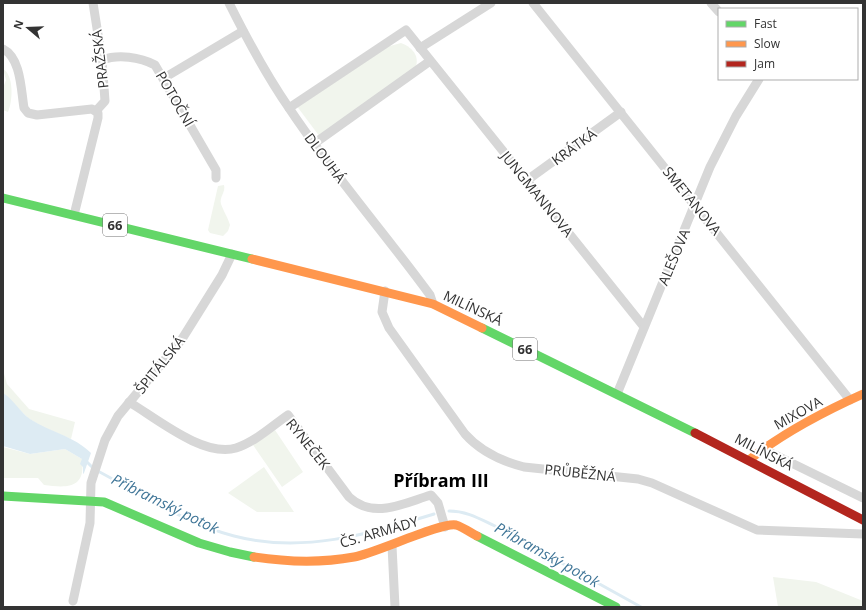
<svg xmlns="http://www.w3.org/2000/svg" width="866" height="610" viewBox="0 0 866 610" font-family="'Open Sans',sans-serif">
	<style>
		.green { fill: #f1f5ed }
		.water { fill: #ddebf3 }
		.lines { fill: none; stroke-linecap: round; stroke-linejoin: round }
		.stream { stroke: #ddebf3; stroke-width: 3 }
		.street { stroke: #d7d7d7; stroke-width: 9 }
		.fast { stroke: #63d668; stroke-width: 9 }
		.slow { stroke: #ff974d; stroke-width: 9 }
		.jam { stroke: #b3261e; stroke-width: 9 }
		.labels { text-anchor: middle; stroke-width: 4; stroke-linejoin: round; paint-order: stroke }
		.shield { fill: #fff; stroke: #707070; stroke-width: 1 }
		.shield-label { font-size: 13px; font-weight: bold; fill: #333 }
		.street-label { font-size: 14px; fill: #333; stroke: #fff }
		.water-label { font-size: 15px; font-style: italic; fill: #3f7597; stroke: #fff }
		.district-label { font-size: 18px; font-weight: bold; fill: #000; stroke: #fff }
	</style>
	<rect width="100%" height="100%" fill="#fff"/>
	<g class="green">
		<path d="M401,43C414,48 421,58 414,71L320,137L296,105L383,48Z"/>
		<path d="M3,69C14,75 13,101 8,112L3,110V88L6,80Z"/>
		<path d="M224,185C226,192 219,197 221,204C223,210 228,218 230,225L228,231L223,236L210,233L208,230L218,186Z"/>
		<path d="M3,370L7,384L29,409L75,422L71,439L43,427L28,418L3,393Z"/>
		<path d="M275,430L303,472L282,487L253,445Z"/>
		<path d="M3,447L30,454L65,449L82,459C86,489 67,488 44,485L38,478H3Z"/>
		<path d="M264,467L294,512H257L228,493Z"/>
		<path d="M773,577L816,582L863,601V607H778Z"/>
	</g>
	<path class="water" d="M3,393C14,400 20,412 30,419C50,432 74,436 91,453L84,473L83,474V467L80,464L82,459L65,449L30,454L3,446Z"/>
	<g class="lines">
		<g class="stream">
			<path d="M85,460L94,469C138,492 186,524 234,536C303,554 368,534 434,514"/>
			<path d="M449,511C467,511 480,519 495,526L641,607"/>
		</g>
		<g class="street">
			<path d="M93,3L102,60L105,101L96,111"/>
			<path d="M229,3C247,39 266,75 289,108C332,173 384,232 430,295L433,304"/>
			<path d="M533,3L850,400"/>
			<path d="M711,3L719,12"/>
			<path d="M420,48L491,3"/>
			<path d="M3,49C21,58 21,90 24,108L28,113L37,115L92,109L98,113V118L74,215"/>
			<path d="M102,60C118,54 140,57 155,65L216,170V178"/>
			<path d="M164,78L243,31"/>
			<path d="M289,108L406,30L644,327"/>
			<path d="M315,143L430,61"/>
			<path d="M526,181L621,112"/>
			<path d="M385,291L382,312L389,328L465,434C481,452 501,461 524,467L638,479L652,483L757,530L863,534"/>
			<path d="M617,394L710,167L736,116L759,79"/>
			<path d="M129,402C156,418 204,458 236,448C255,442 272,426 288,415L349,497C374,520 404,503 431,495L438,503L445,527"/>
			<path d="M763,449L863,498"/>
			<path d="M392,546L395,607"/>
			<path d="M73,601L90,523L91,483L105,440L118,416L182,339L222,275L232,254"/>
		</g>
		<g class="fast">
			<path d="M3,198L252,259"/>
			<path d="M482,328L695,433"/>
			<path d="M3,496L104,502L199,543L230,552L254,557"/>
			<path d="M477,536L616,607"/>
		</g>
		<g class="slow">
			<path d="M252,259L433,304L482,328"/>
			<path d="M749,460C784,432 823,412 863,394"/>
			<path d="M254,557C287,562 322,563 354,557C376,553 441,522 456,525C463,527 471,533 477,536"/>
		</g>
		<path class="jam" d="M695,433L863,520"/>
	</g>
	<g class="labels">
		<g class="shield">
			<rect x="103" y="214" width="24" height="22" rx="3"/>
			<rect x="513" y="338" width="24" height="22" rx="3"/>
		</g>
		<g class="shield-label">
			<text x="115" y="230">66</text>
			<text x="525" y="354">66</text>
		</g>
		<g class="street-label">
			<text transform="translate(100 59) rotate(-97)" y="5">PRAŽSKÁ</text>
			<text transform="translate(175 99) rotate(60)" y="5">POTOČNÍ</text>
			<text transform="translate(574 147) rotate(-36)" y="5">KRÁTKÁ</text>
			<text transform="translate(325 158) rotate(53)" y="5">DLOUHÁ</text>
			<text transform="translate(537 194) rotate(51)" y="5">JUNGMANNOVA</text>
			<text transform="translate(692 201) rotate(51)" y="5">SMETANOVA</text>
			<text transform="translate(674 257) rotate(-67)" y="5">ALEŠOVA</text>
			<text transform="translate(473 308) rotate(25)" y="5">MILÍNSKÁ</text>
			<text transform="translate(160 365) rotate(-51)" y="5">ŠPITÁLSKÁ</text>
			<text transform="translate(798 413) rotate(-29)" y="5">MIXOVA</text>
			<text transform="translate(308 444) rotate(51)" y="5">RYNEČEK</text>
			<text transform="translate(764 452) rotate(27)" y="5">MILÍNSKÁ</text>
			<text transform="translate(580 473) rotate(6)" y="5">PRŮBĚŽNÁ</text>
			<text transform="translate(379 532) rotate(-16)" y="5">ČS. ARMÁDY</text>
		</g>
		<g class="water-label">
			<text transform="translate(165 504) rotate(26)" y="5">Příbramský potok</text>
			<text transform="translate(547 555) rotate(29)" y="5">Příbramský potok</text>
		</g>
		<g class="district-label">
			<text x="441" y="487">Příbram III</text>
		</g>
	</g>
	<rect width="866" height="610" fill="none" stroke="#333333" stroke-width="8"/>
	<rect x="718" y="8" width="140" height="72" fill="#ffffff" stroke="#adadad"/>
	<rect x="726" y="21" width="20" height="6" fill="#63d668" stroke="#adadad"/>
	<text x="754" y="28" font-size="12" fill="#333333">Fast</text>
	<rect x="726" y="41" width="20" height="6" fill="#ff974d" stroke="#adadad"/>
	<text x="754" y="48" font-size="12" fill="#333333">Slow</text>
	<rect x="726" y="61" width="20" height="6" fill="#b3261e" stroke="#adadad"/>
	<text x="754" y="68" font-size="12" fill="#333333">Jam</text>
	<g transform="translate(28 28) rotate(289)" stroke="#ffffff" stroke-width="3" paint-order="stroke">
	<path d="M0-3L7 15L0 10L-7 15Z" fill="#333333"/>
	<text y="-6" font-size="11" font-weight="bold" text-anchor="middle" fill="#333333">N</text>
	</g>
</svg>
